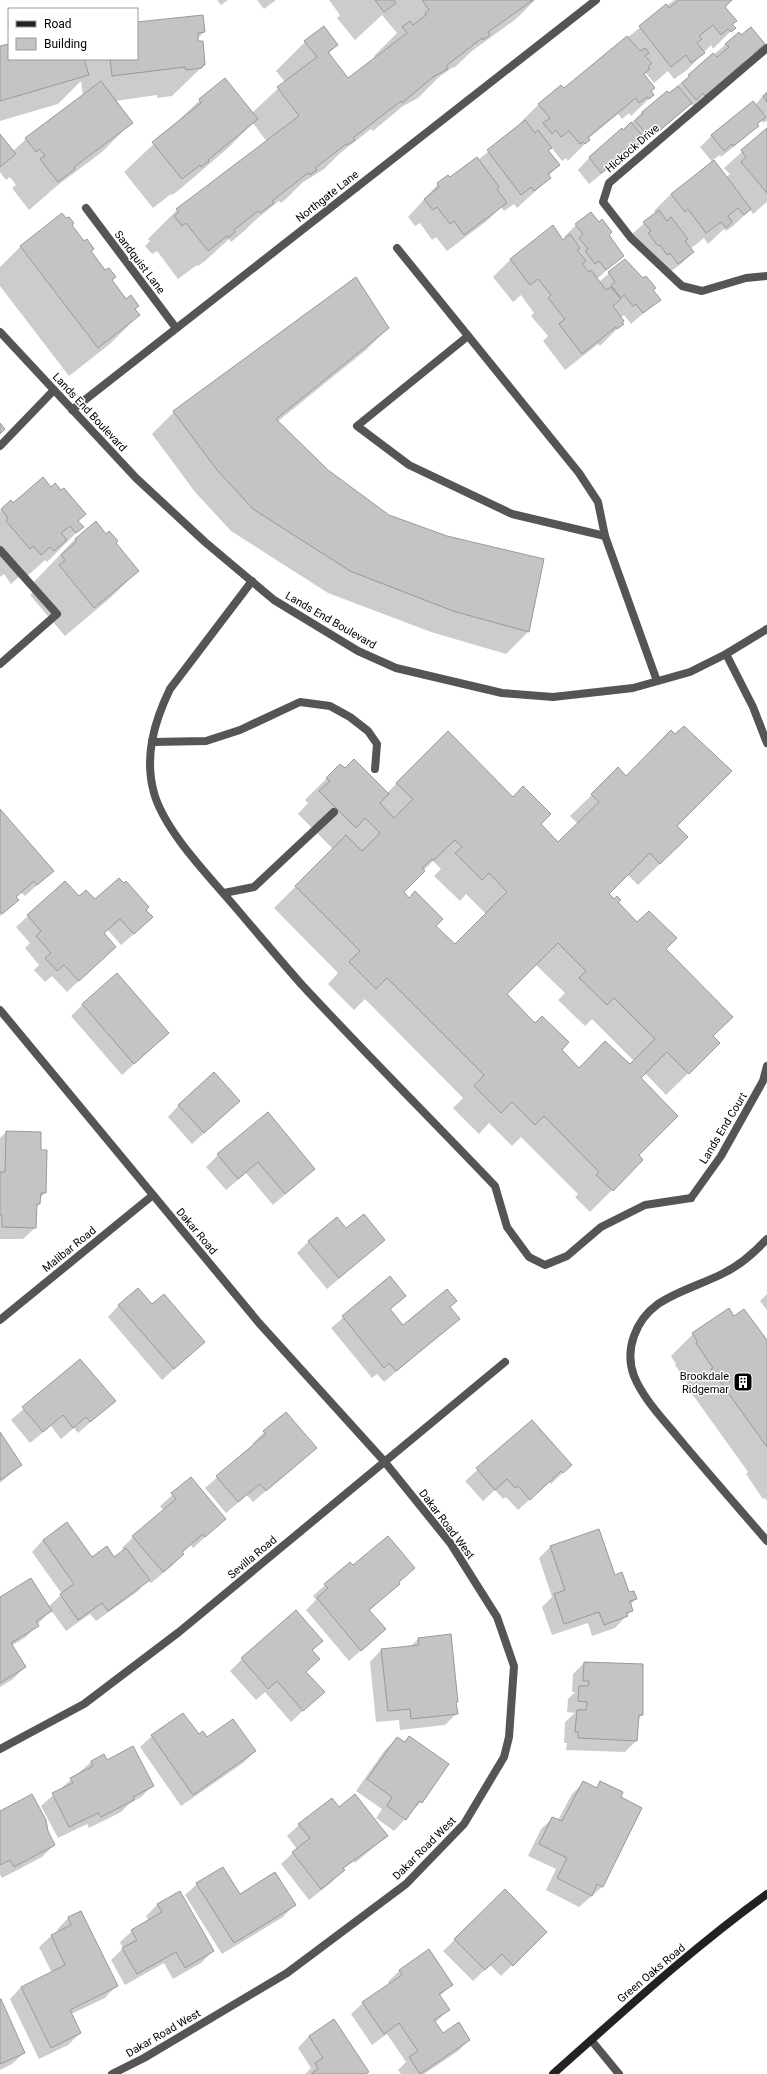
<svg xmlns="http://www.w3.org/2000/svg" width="767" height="2074" viewBox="0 0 767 2074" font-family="Roboto,sans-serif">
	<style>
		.shadow { fill: #0003; fill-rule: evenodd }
		.building { fill: #c4c4c4; stroke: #999; fill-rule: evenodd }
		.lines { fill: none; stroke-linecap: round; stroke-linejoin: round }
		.lane { stroke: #555; stroke-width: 8 }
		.street { stroke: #555; stroke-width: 8 }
		.secondary { stroke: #222; stroke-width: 8 }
		.labels { text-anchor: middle; stroke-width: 3; stroke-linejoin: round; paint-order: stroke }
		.street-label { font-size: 11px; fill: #000; stroke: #fff }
		.poi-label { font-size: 11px; fill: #000; stroke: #fff; text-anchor: end }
	</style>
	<rect width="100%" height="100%" fill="#fff"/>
	<g class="shadow">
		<path d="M217,0H228L221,5Z"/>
		<path d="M257,0H276L264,9Z"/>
		<path d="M329,0H535L516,19L472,51L454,68L453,67L439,77L418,98L403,106L373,131L371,129L339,154L324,169L302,183L286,199L281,203L279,201L259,217L243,232L231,242L229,239L205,261L198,266L197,265L178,279L157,251L152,254L145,246L150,241L148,239L177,210L267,142L253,123L228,148L179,190L172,195L171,194L153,208L124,172L200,100L252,113L285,82L276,71L305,42L337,45L328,54L347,80L375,58L374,56L397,33L382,15L355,40L337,18L340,15Z"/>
		<path d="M674,0H731L725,7L734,28L713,49L711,45L687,70L674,79L668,71L654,83L645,72L643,74L653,95L631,116L629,113L622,119L618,114L588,139L589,140L568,161L566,158L562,161L551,147L547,150L559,165L548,176L550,178L517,208L514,204L504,211L501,207L488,220L447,251L436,237L432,240L420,223L415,226L408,217L438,184L478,160L523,123L521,122L538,105L561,86L564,89Z"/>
		<path d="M137,23L204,32L197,39L204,65L172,96L157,98V95L115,101L131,123L102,152L58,185L29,210L12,188L16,185L10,177L6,180L0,172V135L12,152L26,139L83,96L81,81L58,104L0,121V47L9,45V59H137Z"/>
		<path d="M741,37L764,44L693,106L691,104L683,110L646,142L645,141L636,148L635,147L589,184L578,170L589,158L622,129L623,131L642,112L668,94L726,44Z"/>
		<path d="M767,91V121L763,123L761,120L746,137L721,157L720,155L713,160L726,177L730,174L724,168L767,129V202L753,214L750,210L733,226L726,231L724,229L708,244L704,238L690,249L693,252L681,264L666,275L647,256L646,258L637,246L632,234L656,213L654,211L671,194L713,163L700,147L712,135L755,105Z"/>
		<path d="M71,225L84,243L93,249L90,252L139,315L110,344L69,376L0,286V267L21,246Z"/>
		<path d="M576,225L608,235L622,256L597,279L599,282L625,260L660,299L631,324L624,315L621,317L622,324L600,346L598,344L565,370L543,341L548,336L531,316L534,313L521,295L513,302L493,277L510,260L552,227L563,241L566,239L564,237Z"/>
		<path d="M388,328L366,350L277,422L327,471L389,516L447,537L543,560L528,632L506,654L431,632L328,593L231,531L195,492L152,434L174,412Z"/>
		<path d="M51,488L85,514L78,522L82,527L47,562L45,560L24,579L21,575L11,584L4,574L0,577V511L11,501L13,504Z"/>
		<path d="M95,522L138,571L109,599L65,636L30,595L36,589L32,584L75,539Z"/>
		<path d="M448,732L558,843L578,824L570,816L618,769L676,826L665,859L638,885L627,874L608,894L664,949L712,1036L719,1043L666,1095L645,1073L640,1078L637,1155L642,1160L590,1212L575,1197L578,1194L521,1137L512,1146L489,1123L479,1134L453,1108L463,1098L365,999L354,1010L328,984L338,973L274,908L333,849L298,814L308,803L305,800L340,765L387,793ZM433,861L441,869L434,876L460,901L466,894L486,914L455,946L402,892ZM535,964L565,993L558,1000L585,1026L592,1019L634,1061L630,1066L579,1069L505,994Z"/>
		<path d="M0,810L53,871L25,896L21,892L15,897L17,900L0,916Z"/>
		<path d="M79,898L145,910L140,929L121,945L108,930L103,934L115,947L67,992L52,976L45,982L34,970L39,965L25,948L30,943L16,927L28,916Z"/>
		<path d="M83,1004L168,1033L122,1075L71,1016Z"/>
		<path d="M179,1105L227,1112L192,1144L168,1117Z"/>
		<path d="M6,1132L40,1150L45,1193L40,1198L39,1204L36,1208L35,1228L23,1239H0V1138Z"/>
		<path d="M218,1155L314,1169L273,1205L246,1173L226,1190L206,1167Z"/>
		<path d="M346,1230L384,1240L327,1289L297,1253L309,1241Z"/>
		<path d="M390,1277L405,1296L390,1310L403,1326L449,1307L459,1319L384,1382L377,1374L372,1378L331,1328Z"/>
		<path d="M767,1294V1310L760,1301Z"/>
		<path d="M119,1305L152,1306L204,1342L162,1380L108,1317Z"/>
		<path d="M729,1309L734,1317L767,1342V1501L765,1498L763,1499L746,1474L748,1472L690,1391L692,1390L675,1365L676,1364L671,1356L693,1334Z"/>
		<path d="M80,1360L115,1401L78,1433L74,1428L61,1439L51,1426L30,1443L11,1420Z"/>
		<path d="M286,1413L315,1448L253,1502L247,1495L226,1513L205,1488L254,1445L252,1444L264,1432Z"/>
		<path d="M532,1422L571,1465L551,1484L549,1482L518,1510L506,1497L503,1499L495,1490L483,1501L465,1481Z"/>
		<path d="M0,1434L21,1465L0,1483Z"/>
		<path d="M191,1478L225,1519L193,1548L191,1545L182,1553L183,1554L172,1566L151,1583L148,1580L137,1592L96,1621L90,1614L66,1631L51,1610L26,1637L11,1646L25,1667L13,1679L0,1687V1598L48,1607L62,1594L32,1552L43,1540L66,1524L92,1558H114L124,1551L122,1548L133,1537L164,1511L160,1506Z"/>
		<path d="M550,1547L614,1576L628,1593L636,1599L630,1605L632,1610L615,1628L592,1636L588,1623L552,1635L542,1607L552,1597L539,1558Z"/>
		<path d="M353,1567L399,1583L369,1611L385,1629L349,1661L306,1610L316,1600L313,1596L325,1585Z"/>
		<path d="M418,1639L457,1702L455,1703L457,1713L445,1725L400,1730L399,1720L376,1722L370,1662L381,1650L410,1647Z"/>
		<path d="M322,1641L312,1651L319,1659L306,1672L323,1692L291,1722L265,1692L256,1700L230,1671L242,1659Z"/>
		<path d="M584,1663L642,1715L637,1720L636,1741L625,1752L566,1750L567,1743H564L565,1722L575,1713L567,1712L568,1699L575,1692H572L573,1674Z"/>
		<path d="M152,1736L207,1739L255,1751L243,1763L181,1806L140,1747Z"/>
		<path d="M397,1738L404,1743L409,1738L421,1802L394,1831L376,1818L382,1809L356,1791L385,1750Z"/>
		<path d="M103,1755L106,1761L152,1786L141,1797L129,1804L121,1812L89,1828L87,1824L58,1838L41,1806L91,1762Z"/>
		<path d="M584,1782L595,1788L601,1783L620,1798L641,1808L602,1887L579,1907L546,1890L556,1869L528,1856L541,1829L553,1818L558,1820L572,1794Z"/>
		<path d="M339,1808L387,1836L355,1863L354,1861L343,1869L332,1882L309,1900L281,1864L297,1849L287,1836L299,1825Z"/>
		<path d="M0,1812L47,1832L54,1845L42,1857L2,1878L0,1875Z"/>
		<path d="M197,1884L240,1895L294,1905L283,1917L222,1954L185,1895Z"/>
		<path d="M505,1891L545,1932L501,1976L490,1965L473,1981L443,1951Z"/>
		<path d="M158,1904L213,1951L201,1963L173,1979L164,1963L125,1985L111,1960L123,1948L120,1942L132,1931L149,1921L146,1916Z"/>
		<path d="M68,1918L116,1986L105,1998L71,2014L80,2033L68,2045L39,2059L10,1999L21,1987L52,1973L39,1947L51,1936L58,1932L57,1930Z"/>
		<path d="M429,1951L451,1985L439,1997L448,2010L435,2023L443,2035L469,2040L458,2051L424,2074H401L398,2070L406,2062L387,2034L372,2045L351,2014L363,2003L389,1985L388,1982L399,1971Z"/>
		<path d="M0,2000L24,2053L12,2064L0,2070Z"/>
		<path d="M334,2020L365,2074H305L311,2068L298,2048L309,2036Z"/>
	</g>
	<g class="building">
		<path d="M375,0H394L396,3L384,12Z"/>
		<path d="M422,0H533L488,32L490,35L483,40L482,38L446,66L448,69L433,77L402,103L401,101L353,138L355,140L347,145L346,144L315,168L317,170L310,175L308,173L272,201L274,203L260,213L258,211L234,230L235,232L228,238L227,236L208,251L186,223L182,226L174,216L179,212L176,209L299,116L277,87L317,57L304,41L324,26L338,45L328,52L348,78L407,33L402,27L410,21L413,25L426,15L425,13L429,10Z"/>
		<path d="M679,0H732L725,7L737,21L732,24L736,28L731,32L728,29L721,35L713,25L699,36L702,39L697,43L705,53L691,63L686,55L671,67L639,26L666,4L669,8Z"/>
		<path d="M203,15L205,32L198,33V41H203L205,65L202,66V68L186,70L185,67L112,76L110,59H137V22Z"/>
		<path d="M751,27L765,44L754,53L756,55L742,64L705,96L703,93L696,100L682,83L690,76L688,75L713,53L717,57L729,47L725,44L739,32L741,35Z"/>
		<path d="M627,36L640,51L645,48L649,53L645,56L652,63L648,67L650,69L644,74L655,88L651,91L654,95L649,99L647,97L639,103L636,98L588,137L590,140L585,144L583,142L580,144L569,131L561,137L556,130L552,134L543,123L550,118L538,104L561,85L564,88Z"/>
		<path d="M9,44V59H84L89,75L0,101V46Z"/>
		<path d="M225,78L258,119L208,160L209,161L201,167L200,165L182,179L152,142L201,103L199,99Z"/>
		<path d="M101,81L133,123L74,167L75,169L58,182L40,159L45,156L40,149L36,152L25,138Z"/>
		<path d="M678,86L692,103L658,132L657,130L649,137L635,121L643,114L642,112L667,91L669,93Z"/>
		<path d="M767,93V102L763,96Z"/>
		<path d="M753,101L766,117L757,124L759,126L733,146L732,144L724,151L711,135Z"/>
		<path d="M525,120L535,133L538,130L552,148L548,150L560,165L548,174L551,178L534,191L531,187L521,195L487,150Z"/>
		<path d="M631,122L645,139L601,173L589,157L622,128L623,130Z"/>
		<path d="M767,128V193L741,162L746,157L741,150Z"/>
		<path d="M0,134L16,154L0,167Z"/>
		<path d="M477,157L499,187L497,189L507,203L464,235L454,221L450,224L437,207L433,210L424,199L439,187L437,183L448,175L450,177Z"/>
		<path d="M714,160L751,209L744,215L738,208L728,216L732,222L726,228L721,222L706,233L688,209L685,212L671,194Z"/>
		<path d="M659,210L667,221L671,217L688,239L685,241L694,252L678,264L670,253L667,255L660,245L658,246L648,233L651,231L643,222Z"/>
		<path d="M591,212L599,222L602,219L612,232L609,235L624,256L606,270L599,261L595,264L585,251L588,249L579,238L583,234L575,224Z"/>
		<path d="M62,213L66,218L69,217L74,223L72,225L84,241L87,239L94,249L91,251L105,270L109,268L116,277L112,280L126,299L131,295L139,306L135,309L140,315L98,348L20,246Z"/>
		<path d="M553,225L563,240L570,234L580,248L577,250L586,261L582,264L589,272L591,270L606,290L611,287L621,299L613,306L624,321L622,323L624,324L617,329L616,327L582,354L559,324L565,319L548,298L551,295L538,279L530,285L510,259Z"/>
		<path d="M625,259L643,278L646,276L656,288L653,290L661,300L643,313L636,304L633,306L624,295L621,298L611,285L615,282L608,272Z"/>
		<path d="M356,277L389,328L276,419L328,470L389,515L447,536L544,559L529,632L453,611L350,571L253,509L217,470L173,411Z"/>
		<path d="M0,423L5,429L0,434Z"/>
		<path d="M43,477L51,487L55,483L61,490L64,488L86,514L78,521L84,527L76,533L70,526L61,533L67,540L54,551L50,547L41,555L33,546L30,549L6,521L8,518L1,509L11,500L13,503Z"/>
		<path d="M96,521L106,534L109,531L118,541L116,543L139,571L94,608L59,565L65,560L61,555L77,541L75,539Z"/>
		<path d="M684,726L732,771L677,826L688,837L660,864L650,853L609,894L614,899L617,896L621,900L618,902L637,922L649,911L677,938L666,949L733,1017L713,1036L720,1043L689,1074L667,1052L641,1078L678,1116L639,1155L643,1160L613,1191L596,1175L599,1172L544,1116L535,1125L512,1102L501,1113L474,1086L484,1075L387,978L376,989L349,962L360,951L295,886L346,835L362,851L380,833L365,818L356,828L319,791L330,781L326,778L340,764L345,768L354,759L389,794L380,803L394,818L413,799L396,783L448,731L513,797L523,786L551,814L541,824L558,842L599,802L591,794L618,767L626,776L671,730L675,734ZM455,840L462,847L455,853L482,880L489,873L507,892L455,944L436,926L443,919L415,891L409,898L404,892L425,871L422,868L432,859L434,860ZM558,943L586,971L579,978L607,1005L614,998L655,1039L630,1064L605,1041L579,1068L562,1050L569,1042L542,1016L535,1023L507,994Z"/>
		<path d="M0,809L54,871L37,885L34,881L16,897L19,900L2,914L0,912Z"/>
		<path d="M119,878L124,883L126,881L149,907L146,910L153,917L134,934L120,919L104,933L116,947L79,981L64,965L57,971L45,958L51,953L36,936L41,931L27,915L65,881L79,896L86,890L95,899Z"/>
		<path d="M117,973L169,1033L134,1064L82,1004Z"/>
		<path d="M214,1072L240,1101L204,1133L178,1105Z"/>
		<path d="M268,1112L315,1169L285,1194L258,1162L238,1179L217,1154Z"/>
		<path d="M6,1131L41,1132V1150H47L46,1193H41L40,1204H37L36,1228L2,1227V1215H0V1172H5Z"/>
		<path d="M364,1214L385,1240L339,1278L308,1241L337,1217L346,1228Z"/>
		<path d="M390,1276L406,1296L390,1309L403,1325L447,1289L457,1301L450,1307L460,1319L396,1371L389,1363L384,1368L342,1316Z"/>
		<path d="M138,1288L152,1304L164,1294L205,1342L174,1369L118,1305Z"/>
		<path d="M729,1308L734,1316L744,1309L767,1340V1447L711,1369L713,1368L696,1343L697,1341L692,1333Z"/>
		<path d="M80,1359L116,1401L90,1422L86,1417L73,1428L63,1415L43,1432L22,1407Z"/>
		<path d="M286,1412L317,1448L266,1491L260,1484L238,1502L216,1476L266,1434L263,1431Z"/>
		<path d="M532,1420L572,1465L563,1473L561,1471L530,1500L518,1486L515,1488L507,1479L495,1490L476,1468Z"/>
		<path d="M0,1432L22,1465L0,1480Z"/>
		<path d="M191,1477L226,1519L205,1537L203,1534L182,1552L184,1554L163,1572L132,1536L176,1499L171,1493Z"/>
		<path d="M67,1522L92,1557L107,1546L114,1557L126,1548L150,1580L108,1611L102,1603L78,1620L60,1594L74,1584L43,1540Z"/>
		<path d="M599,1529L615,1575L622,1572L629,1592L634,1591L637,1599L630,1601L633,1611L626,1613L628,1616L604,1625L599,1612L564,1624L554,1594L565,1590L550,1546Z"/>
		<path d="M388,1536L415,1568L399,1582L400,1584L369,1610L386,1629L361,1651L317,1598L328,1588L324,1584L350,1562L353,1565Z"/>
		<path d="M31,1578L52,1611L36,1621L39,1626L11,1643L26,1667L0,1683V1597Z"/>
		<path d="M296,1610L323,1641L312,1650L320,1659L306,1672L325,1692L303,1711L277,1681L268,1689L241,1658Z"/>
		<path d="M451,1634L458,1702H456L458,1714L411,1719L410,1709L388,1711L381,1649L419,1645L418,1638Z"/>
		<path d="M584,1662L643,1664V1715H639L637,1741L578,1738V1732H575L577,1710H586L587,1702L578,1701L579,1686H588L589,1681H583Z"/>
		<path d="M183,1713L199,1734L203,1731L207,1737L233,1719L256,1751L193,1795L151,1735Z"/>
		<path d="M409,1736L449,1764L422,1803L419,1801L406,1820L387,1806L392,1797L367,1779L397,1737L405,1742Z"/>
		<path d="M133,1746L154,1786L133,1797L134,1800L101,1817L98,1813L69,1827L52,1793L73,1783L70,1778L93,1766L91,1761L104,1754L107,1760Z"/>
		<path d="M583,1781L597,1788L600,1781L623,1792L621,1797L642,1808L603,1887L597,1884L592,1896L557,1878L567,1858L539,1844L552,1817L562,1821Z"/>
		<path d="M32,1794L46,1820L48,1831L55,1845L14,1867L10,1860L0,1865V1811Z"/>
		<path d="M355,1794L388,1836L343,1868L345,1870L321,1889L292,1852L310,1838L298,1824L332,1798L339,1807Z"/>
		<path d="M223,1867L240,1894L275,1872L296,1905L234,1943L196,1883Z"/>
		<path d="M505,1889L547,1932L513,1966L502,1954L485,1970L454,1939Z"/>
		<path d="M180,1891L214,1951L185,1968L176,1952L137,1974L122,1948L137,1940L131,1930L162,1912L157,1904Z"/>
		<path d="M81,1911L118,1986L70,2010L81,2033L51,2048L21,1987L65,1965L51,1935L71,1925L68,1917Z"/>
		<path d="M429,1949L453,1985L439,1994L450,2010L434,2020L443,2033L459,2022L470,2040L420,2074L409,2057L418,2051L399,2023L384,2034L362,2002L402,1975L399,1970Z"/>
		<path d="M0,1999H1L25,2053L0,2064Z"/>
		<path d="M334,2019L369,2072L365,2074H311L318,2069L315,2063L323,2058L309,2036Z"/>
	</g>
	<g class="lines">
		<g class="lane">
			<path d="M397,248L579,473L598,502L605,536L657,681"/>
			<path d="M468,336L357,426L409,465L512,514L605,536"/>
			<path d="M0,550L57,614L0,664"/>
			<path d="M252,581L170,689C154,722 144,757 154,793C165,832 210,877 236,908C258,934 280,960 302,985C365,1053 431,1119 495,1186L507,1227L529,1257L545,1265L567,1256L601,1227L645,1205L691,1198"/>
			<path d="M152,742L206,741L240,730L300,702L330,706L350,717L368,731L377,744L375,769"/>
			<path d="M224,893L254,887L334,812"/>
			<path d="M767,1239C754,1253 739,1266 722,1274C702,1284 677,1291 658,1304C636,1320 624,1349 634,1376C643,1398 661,1417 676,1435C706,1471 737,1506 767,1541"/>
		</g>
		<g class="street">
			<path d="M767,48L609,183L603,202L631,238L682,286L702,291L746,278L767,276"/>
			<path d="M86,208L176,328"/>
			<path d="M0,332L136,478L205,542L274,600L358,651L396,668L502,693L553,697L633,688L690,672L726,654L767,629"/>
			<path d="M72,410L596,0"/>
			<path d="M0,446L54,390"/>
			<path d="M726,654L753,707L767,743"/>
			<path d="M0,1010L259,1323L384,1461L451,1544L497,1617L514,1666L509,1737L504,1757L464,1824L406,1884L287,1973L144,2058L112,2074"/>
			<path d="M691,1198L721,1156L763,1081L767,1066"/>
			<path d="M0,1320L153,1195"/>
			<path d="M0,1749L84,1704L179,1632L505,1362"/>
			<path d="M591,2040L619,2074"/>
		</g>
		<path class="secondary" d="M553,2074C623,2012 691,1949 767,1894"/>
	</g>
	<defs>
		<g id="building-square" transform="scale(1)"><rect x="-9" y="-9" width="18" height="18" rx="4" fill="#000" stroke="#fff"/><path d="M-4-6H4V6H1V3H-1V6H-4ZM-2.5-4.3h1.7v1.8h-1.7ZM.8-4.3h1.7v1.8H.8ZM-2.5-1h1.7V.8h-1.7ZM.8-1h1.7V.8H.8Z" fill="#fff"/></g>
	</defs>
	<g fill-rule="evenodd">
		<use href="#building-square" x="743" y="1382"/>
	</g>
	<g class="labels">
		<g class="street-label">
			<text transform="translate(632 148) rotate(-41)" y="4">Hickock Drive</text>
			<text transform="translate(327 196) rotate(-38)" y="4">Northgate Lane</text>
			<text transform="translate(140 262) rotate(53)" y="4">Sandquist Lane</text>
			<text transform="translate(90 412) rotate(47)" y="4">Lands End Boulevard</text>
			<text transform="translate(331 620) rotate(30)" y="4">Lands End Boulevard</text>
			<text transform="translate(723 1128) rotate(-59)" y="4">Lands End Court</text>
			<text transform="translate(197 1231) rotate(50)" y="4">Dakar Road</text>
			<text transform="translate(69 1249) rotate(-39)" y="4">Malibar Road</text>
			<text transform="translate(447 1524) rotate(53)" y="4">Dakar Road West</text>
			<text transform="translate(252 1557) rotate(-40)" y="4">Sevilla Road</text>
			<text transform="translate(424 1848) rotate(-45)" y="4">Dakar Road West</text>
			<text transform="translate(651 1973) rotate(-40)" y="4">Green Oaks Road</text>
			<text transform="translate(163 2033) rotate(-30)" y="4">Dakar Road West</text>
		</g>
		<g class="poi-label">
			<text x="729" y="1380">Brookdale<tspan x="729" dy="13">Ridgemar</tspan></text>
		</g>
	</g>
	<rect x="8" y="8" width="130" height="52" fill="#ffffff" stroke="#999999"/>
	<rect x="16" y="21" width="20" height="6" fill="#222222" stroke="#999999"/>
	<text x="44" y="28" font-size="12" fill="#000000">Road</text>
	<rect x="16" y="38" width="20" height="12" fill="#c4c4c4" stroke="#999999"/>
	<text x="44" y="48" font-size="12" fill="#000000">Building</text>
</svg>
